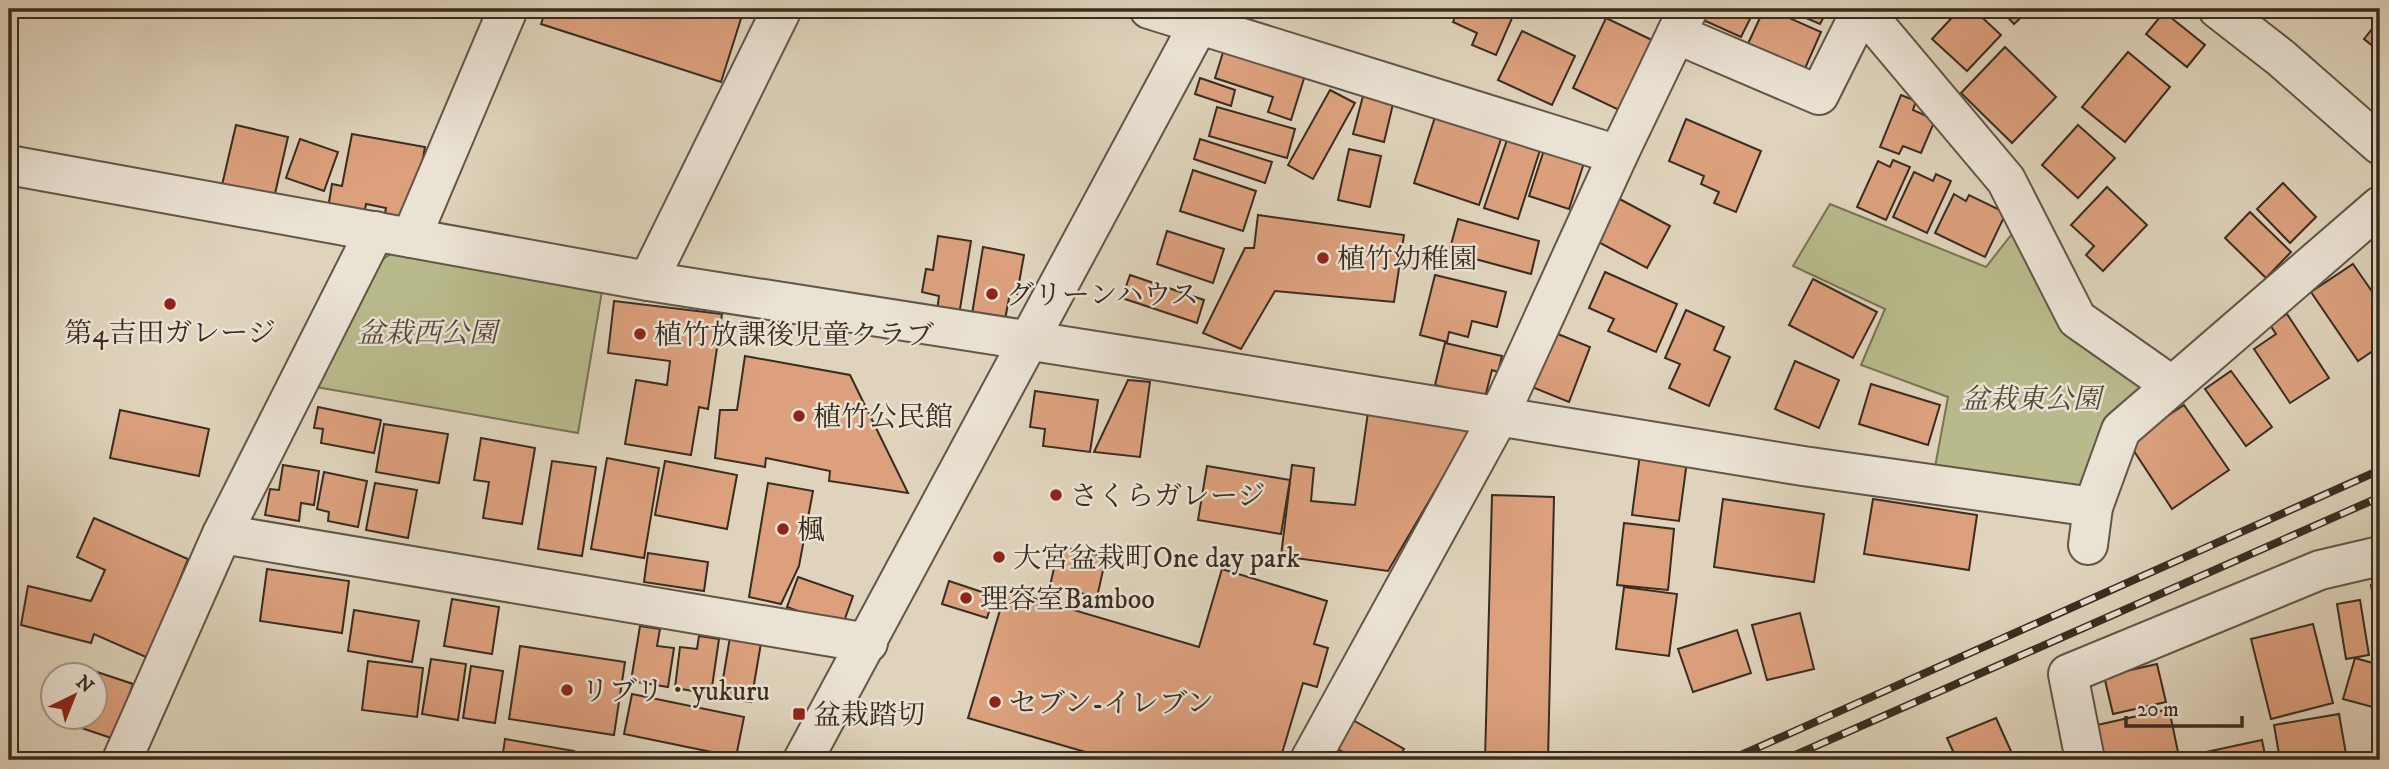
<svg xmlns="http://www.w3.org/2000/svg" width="2389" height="769" viewBox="0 0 2389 769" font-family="'IM FELL DW Pica','Noto Serif JP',serif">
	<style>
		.green { fill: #b8ba8b; stroke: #787456; stroke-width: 2 }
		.building { fill: #dca07d; stroke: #392d21; stroke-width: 2 }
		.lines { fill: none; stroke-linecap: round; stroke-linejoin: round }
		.minor-casing { stroke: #625648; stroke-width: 42 }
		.minor { stroke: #eae2d3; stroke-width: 38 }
		.rail-casing { stroke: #392d21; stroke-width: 8 }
		.rail { stroke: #eae2d3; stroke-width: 5; stroke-dasharray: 16; stroke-linecap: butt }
		.poi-dot { fill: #8f2418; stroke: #eae2d3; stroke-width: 2.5 }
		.labels { text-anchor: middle; stroke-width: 5; stroke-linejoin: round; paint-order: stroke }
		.poi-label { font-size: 28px; fill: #392d21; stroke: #eae2d3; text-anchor: start }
		.park-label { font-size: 28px; font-style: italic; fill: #524936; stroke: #eae2d3 }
	</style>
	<rect width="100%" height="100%" fill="#dfd3bb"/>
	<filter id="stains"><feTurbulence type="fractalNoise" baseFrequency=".00286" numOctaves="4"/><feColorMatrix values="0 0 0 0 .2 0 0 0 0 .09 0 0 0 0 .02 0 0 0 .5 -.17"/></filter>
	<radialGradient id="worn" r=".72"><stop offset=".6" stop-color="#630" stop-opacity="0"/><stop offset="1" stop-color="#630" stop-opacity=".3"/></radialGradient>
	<g class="green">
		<path d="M1830,204L1986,267L2015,230L2144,389L2080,493L1935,467L1948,397L1861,365L1885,309L1793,266Z"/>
		<path d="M394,252L602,291L578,433L316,387L372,266Z"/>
	</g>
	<g class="building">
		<path d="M546,9H744L721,82L541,24Z"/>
		<path d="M1449,9H1516L1496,55L1472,45L1477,33L1453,22L1457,12Z"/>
		<path d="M1706,9H1755L1741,37L1701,19Z"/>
		<path d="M1764,9H1769L1821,32L1803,73L1746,48Z"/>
		<path d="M1785,9H1828L1820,24Z"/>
		<path d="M1960,9H1973L2001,35L1967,71L1932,39Z"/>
		<path d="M2000,9H2030L2014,24Z"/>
		<path d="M2164,12L2205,45L2187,67L2146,34Z"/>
		<path d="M1606,18L1652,40L1619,110L1573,88Z"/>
		<path d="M2380,19V52L2364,39Z"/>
		<path d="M1522,31L1575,56L1552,105L1498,80Z"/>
		<path d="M1225,46L1306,72L1291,120L1268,112L1273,97L1215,78Z"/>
		<path d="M2005,47L2056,97L2012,143L1961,93Z"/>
		<path d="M2128,52L2170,87L2125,142L2082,107Z"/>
		<path d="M1200,78L1235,90L1231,106L1195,94Z"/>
		<path d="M1330,90L1355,103L1313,179L1288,165Z"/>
		<path d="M1901,95L1916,101L1913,110L1935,120L1921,153L1903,146L1899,154L1880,147Z"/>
		<path d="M1363,96L1393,104L1384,142L1353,134Z"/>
		<path d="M1217,107L1295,129L1287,158L1209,136Z"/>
		<path d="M1435,117L1501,139L1479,205L1414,183Z"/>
		<path d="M1686,119L1761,151L1736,212L1714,203L1719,192L1701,184L1704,176L1669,161Z"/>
		<path d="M236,125L288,137L274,198L222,185Z"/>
		<path d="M2078,125L2115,158L2078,198L2042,165Z"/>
		<path d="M352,134L425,147L411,224L384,218L386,208L366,204L364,215L328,208L332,184L342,186Z"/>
		<path d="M1508,137L1541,147L1518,219L1484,208Z"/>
		<path d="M300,139L338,152L324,191L286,178Z"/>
		<path d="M1200,139L1272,162L1265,183L1194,159Z"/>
		<path d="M1349,149L1381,156L1370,207L1338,200Z"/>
		<path d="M1544,150L1584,163L1569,209L1529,196Z"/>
		<path d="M1893,160L1910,167L1886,220L1857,207L1878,161L1890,167Z"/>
		<path d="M1193,170L1256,191L1243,231L1180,211Z"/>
		<path d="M1914,172L1933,181L1936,174L1951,181L1927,233L1893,217Z"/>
		<path d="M2283,183L2316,217L2290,243L2257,209Z"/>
		<path d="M2107,187L2147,225L2103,271L2086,255L2094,246L2071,225Z"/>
		<path d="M9,191L15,192L9,229Z"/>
		<path d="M1954,194L1966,201L1969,195L2006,213L1985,257L1935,233Z"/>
		<path d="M1614,196L1670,226L1647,268L1591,238Z"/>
		<path d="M2250,212L2291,252L2266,278L2225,238Z"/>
		<path d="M1258,215L1404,235L1394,302L1275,291L1241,349L1203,333L1245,248H1254Z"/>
		<path d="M1458,219L1539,241L1531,274L1449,252Z"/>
		<path d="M1167,231L1224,249L1213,283L1157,264Z"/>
		<path d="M938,236L971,241L959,315L937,311L939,296L922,292L926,269L933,270Z"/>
		<path d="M983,247L1024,255L1017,294L1010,293L1004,325L971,320Z"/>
		<path d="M2353,264L2380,303V346L2358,361L2311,292Z"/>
		<path d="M1605,272L1677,304L1656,352L1608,331L1614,319L1589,308Z"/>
		<path d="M1130,275L1204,300L1197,323L1122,298Z"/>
		<path d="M1435,275L1506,292L1497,327L1472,321L1468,337L1449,332L1447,342L1420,335Z"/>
		<path d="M1813,279L1877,312L1853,358L1789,325Z"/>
		<path d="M614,301L722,314L708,409L699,407L691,455L625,444L636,380L667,385L670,361L608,353Z"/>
		<path d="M1686,310L1724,327L1714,350L1730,357L1709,406L1669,388L1680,364L1665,358Z"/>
		<path d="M2287,314L2329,378L2290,403L2254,349L2276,334L2270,325Z"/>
		<path d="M1553,332L1590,347L1569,402L1532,387Z"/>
		<path d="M1445,343L1502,356L1498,372L1492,370L1485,397L1435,385Z"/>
		<path d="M745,356L850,375L908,493L829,481L830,471L766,458L765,467L715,458L720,410H737Z"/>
		<path d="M1795,361L1839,380L1819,428L1775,409Z"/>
		<path d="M2231,371L2272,427L2246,446L2205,389Z"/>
		<path d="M1128,380L1150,382L1140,457L1094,452Z"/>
		<path d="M1871,384L1940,405L1928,445L1859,424Z"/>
		<path d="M1035,391L1098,400L1090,452L1043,446L1045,429L1030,427Z"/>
		<path d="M1369,405L1470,431L1388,571L1281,556L1292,465L1314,468L1311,501L1355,505Z"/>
		<path d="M2184,405L2229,470L2172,509L2128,442Z"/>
		<path d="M318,407L381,420L374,453L321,443L323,429L314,428Z"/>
		<path d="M120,410L209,429L199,476L110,458Z"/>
		<path d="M384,424L448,434L439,483L376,472Z"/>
		<path d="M481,438L535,448L522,524L483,518L489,482L474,480Z"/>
		<path d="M1640,454L1687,461L1679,521L1632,515Z"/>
		<path d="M607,458L659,468L644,558L591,549Z"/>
		<path d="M552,461L596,467L582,556L538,549Z"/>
		<path d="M665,461L737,475L727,529L655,515Z"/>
		<path d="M283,465L319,471L314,505L301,503L299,521L265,515L270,489L279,490Z"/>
		<path d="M1207,466L1290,480L1281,534L1198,520Z"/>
		<path d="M324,472L367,481L358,527L328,521L329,512L317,509Z"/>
		<path d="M375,483L417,490L408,538L366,530Z"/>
		<path d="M768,483L813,491L799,566L781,604L749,597Z"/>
		<path d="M1492,495L1554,497L1548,760H1485Z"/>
		<path d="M1723,499L1824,514L1814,582L1714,567Z"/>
		<path d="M1873,499L1977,515L1969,570L1864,554Z"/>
		<path d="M94,518L188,559L148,658L94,634L91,643L21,625L28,586L91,601L105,570L77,557Z"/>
		<path d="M1624,523L1674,529L1668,590L1617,585Z"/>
		<path d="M1059,546L1106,557L1097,597L1050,586Z"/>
		<path d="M648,553L708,562L704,591L644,582Z"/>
		<path d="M267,569L349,581L342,633L260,621Z"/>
		<path d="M1222,569L1327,601L1314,644L1328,648L1317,687L1303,683L1280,760H1113L968,718L1006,590L1199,647Z"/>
		<path d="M798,577L853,596L842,627L787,607Z"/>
		<path d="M949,581L994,596L987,618L942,604Z"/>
		<path d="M2380,584V644L2371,585Z"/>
		<path d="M1624,587L1677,594L1669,656L1616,649Z"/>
		<path d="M452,599L499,607L492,654L444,646Z"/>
		<path d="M2360,600L2369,655L2346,659L2337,604Z"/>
		<path d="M354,610L419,621L412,662L348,651Z"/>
		<path d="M1800,613L1814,669L1767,680L1752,625Z"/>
		<path d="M2313,624L2333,703L2271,719L2251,639Z"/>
		<path d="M640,626L660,629L657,646L674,648L668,687L631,681Z"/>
		<path d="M1737,630L1751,673L1693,692L1678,649Z"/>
		<path d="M699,636L719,639L711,694L675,688L680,647L697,649Z"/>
		<path d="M730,637L761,643L751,702L720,697Z"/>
		<path d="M520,646L625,662L614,735L509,719Z"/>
		<path d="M2355,658L2380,665V709L2343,699Z"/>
		<path d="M431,659L466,664L458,720L422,714Z"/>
		<path d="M368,661L423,668L417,717L362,710Z"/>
		<path d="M73,664L133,684L114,739L55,719L56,716H94V674H70Z"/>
		<path d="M2157,664L2166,702L2113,714L2104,676Z"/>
		<path d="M471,666L503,671L495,723L463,718Z"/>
		<path d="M632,694L744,717L736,757L624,734Z"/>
		<path d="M2169,709L2178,752L2141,760H2104L2097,725Z"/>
		<path d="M2339,714L2347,760H2280L2274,725Z"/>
		<path d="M1996,718L2015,760H1957L1947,738Z"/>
		<path d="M1351,719L1404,749L1398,760H1357L1336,748Z"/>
		<path d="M505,739L574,751L572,760H502Z"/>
		<path d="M2262,740L2266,760H2193L2192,755Z"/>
	</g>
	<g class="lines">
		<g class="minor-casing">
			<g id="minor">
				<path d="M1149,9L1618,155"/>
				<path d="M1862,9L2006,180L2077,319L2171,385"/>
				<path d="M2218,9L2281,58L2380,145"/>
				<path d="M1676,34L1819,95L1862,9"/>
				<path d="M9,165L648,281L1166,362L1803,466L2093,507"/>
				<path d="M411,238L508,9"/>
				<path d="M648,281L782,9"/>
				<path d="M222,534L868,643"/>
				<path d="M2088,545L2093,507L2121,430L2380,206"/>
				<path d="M122,760L222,534L375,231"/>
				<path d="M803,760L1207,9"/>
				<path d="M1310,760L1499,416L1618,155L1688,9"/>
				<path d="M2085,760L2068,674L2320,570L2380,556"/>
			</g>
		</g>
		<use href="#minor" class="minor"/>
		<g class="rail-casing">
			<g id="rail">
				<path d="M1730,760L2380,470"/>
				<path d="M1784,760L2380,497"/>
			</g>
		</g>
		<use href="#rail" class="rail"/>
	</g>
	<g class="poi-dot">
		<circle cx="1323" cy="258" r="7"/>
		<circle cx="992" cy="294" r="7"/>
		<circle cx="170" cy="304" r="7"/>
		<circle cx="640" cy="334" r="7"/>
		<circle cx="799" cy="416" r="7"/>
		<circle cx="1056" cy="495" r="7"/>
		<circle cx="783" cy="529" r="7"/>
		<circle cx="999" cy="557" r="7"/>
		<circle cx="966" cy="598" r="7"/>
		<circle cx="567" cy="690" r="7"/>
		<circle cx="995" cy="702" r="7"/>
		<rect x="792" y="707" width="14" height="14" rx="3.5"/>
	</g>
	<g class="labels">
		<g class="poi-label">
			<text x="1337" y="268">植竹幼稚園</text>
			<text x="1006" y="304">グリーンハウス</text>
			<text x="170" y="342" text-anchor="middle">第4吉田ガレージ</text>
			<text x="654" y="344">植竹放課後児童クラブ</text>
			<text x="813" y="426">植竹公民館</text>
			<text x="1070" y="505">さくらガレージ</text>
			<text x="797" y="539">楓</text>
			<text x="1013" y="567">大宮盆栽町One day park</text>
			<text x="980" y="608">理容室Bamboo</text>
			<text x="581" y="700">リブリ・yukuru</text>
			<text x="1009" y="712">セブン-イレブン</text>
			<text x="813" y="724">盆栽踏切</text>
		</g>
		<g class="park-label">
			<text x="427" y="342">盆栽西公園</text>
			<text x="2031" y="408">盆栽東公園</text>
		</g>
	</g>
	<rect width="2389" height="769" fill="none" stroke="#dfd3bb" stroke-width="35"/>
	<rect x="10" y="10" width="2368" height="748" fill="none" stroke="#392d21" stroke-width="3.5"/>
	<rect x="18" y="18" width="2354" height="734" fill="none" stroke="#392d21" stroke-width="2"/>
	<g transform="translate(74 696) rotate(43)"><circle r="33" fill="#eae2d3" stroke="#a39a8c" stroke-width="2"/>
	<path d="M0-5L12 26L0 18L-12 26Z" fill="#8f2418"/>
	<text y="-10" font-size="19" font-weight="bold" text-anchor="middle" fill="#392d21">N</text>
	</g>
	<path d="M2126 716v10h116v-10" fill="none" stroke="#392d21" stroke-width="3.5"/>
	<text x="2137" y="716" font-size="21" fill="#392d21" stroke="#eae2d3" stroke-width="5" paint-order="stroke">20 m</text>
	<rect width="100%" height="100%" filter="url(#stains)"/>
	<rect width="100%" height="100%" fill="url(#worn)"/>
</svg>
